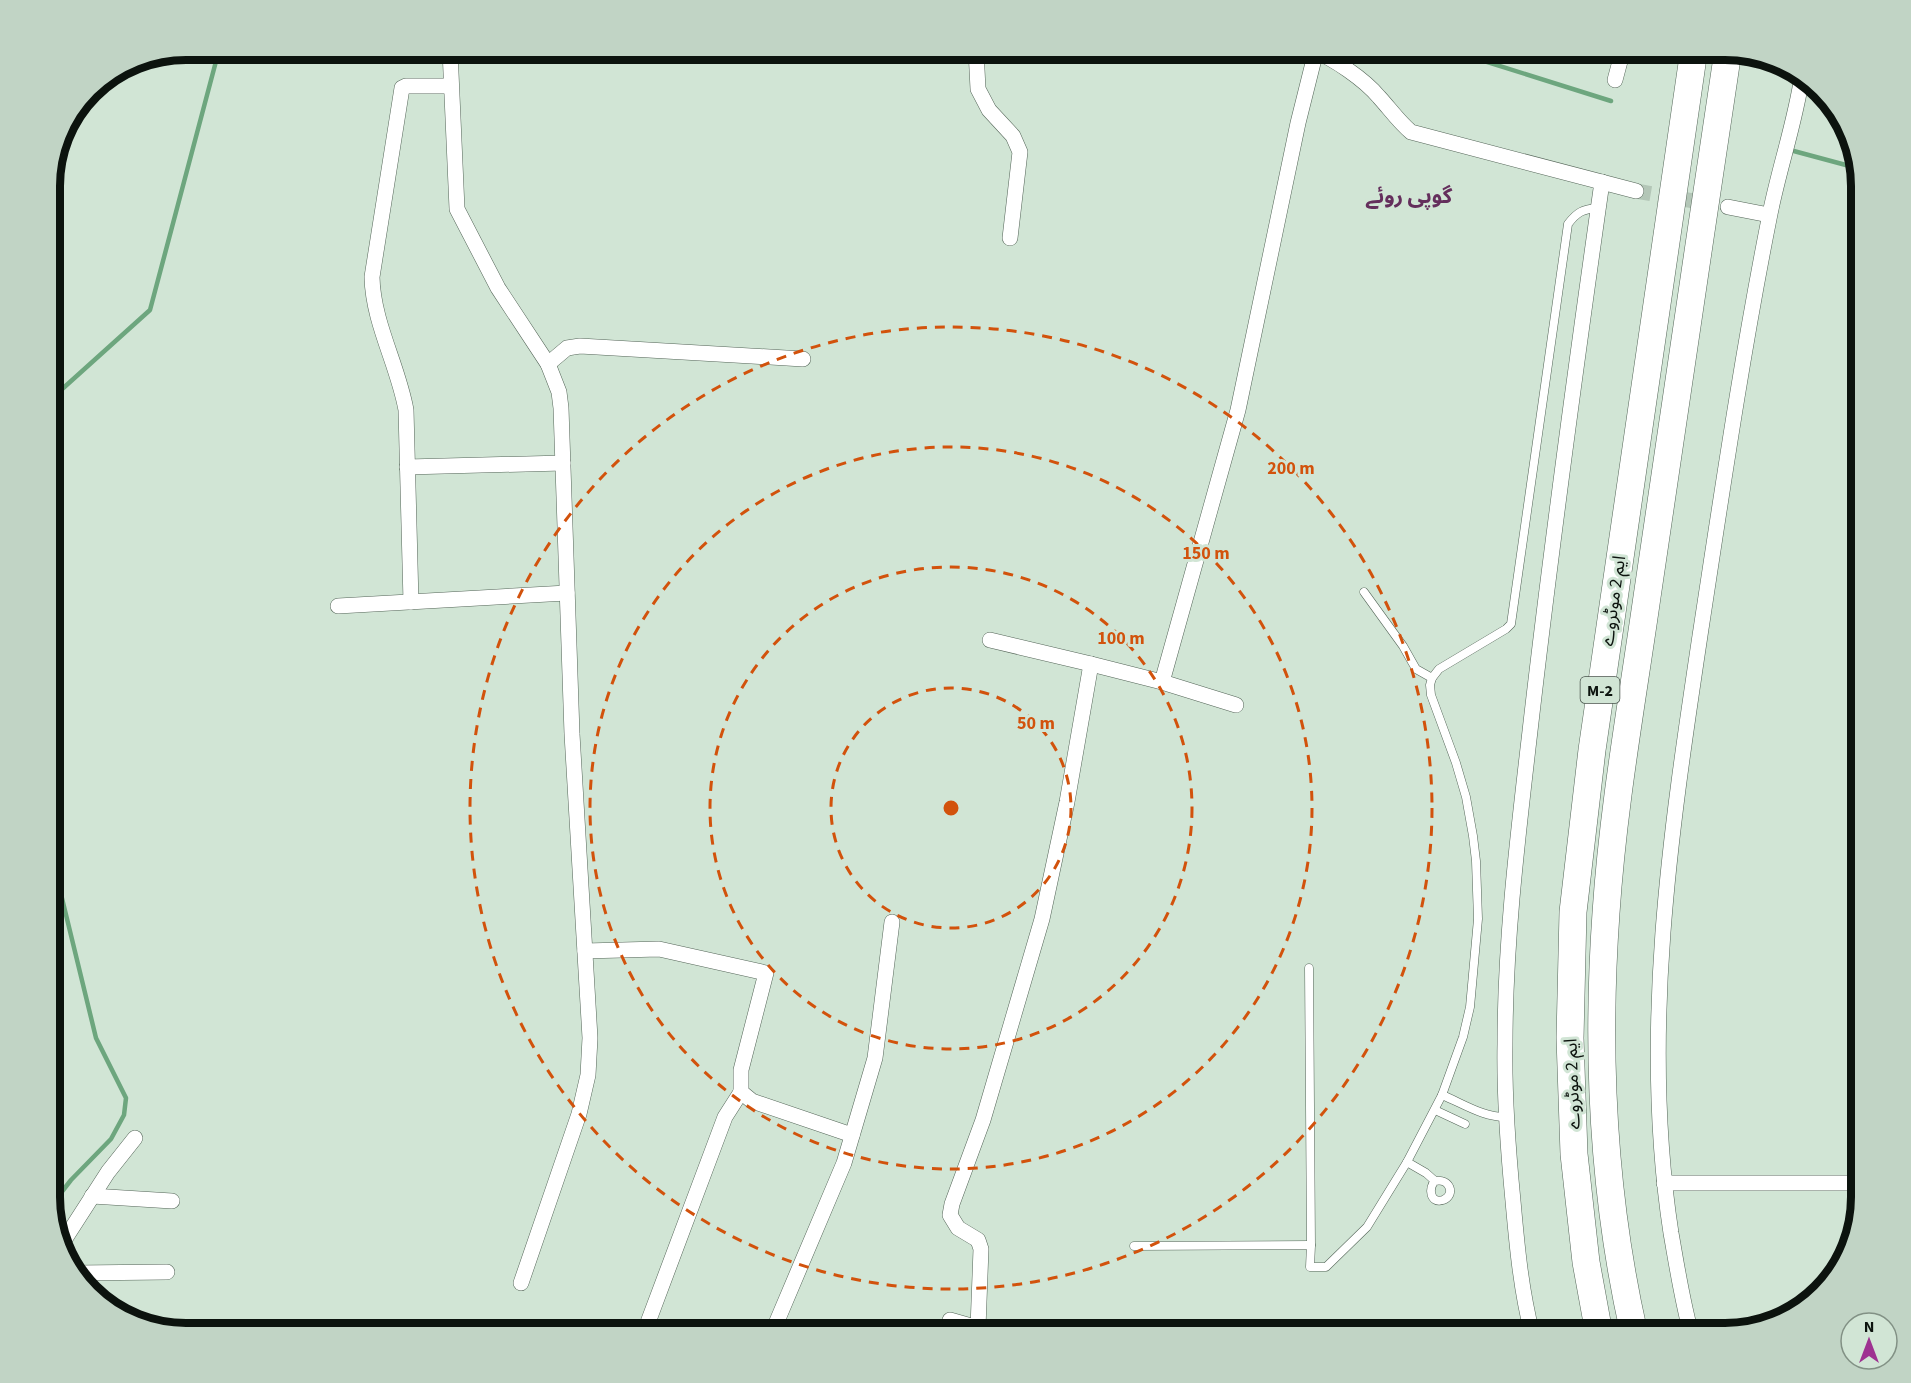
<svg xmlns="http://www.w3.org/2000/svg" width="1911" height="1383" viewBox="0 0 1911 1383" font-family="'Source Sans 3','Noto Sans Arabic',sans-serif">
	<style>
		.lines { fill: none; stroke-linecap: round; stroke-linejoin: round }
		.stream { stroke: #6da67e; stroke-width: 4.5 }
		.street-tunnel { stroke: #b3c6b7; stroke-width: 15; stroke-dasharray: 15 8; stroke-linecap: butt }
		.lane-casing { stroke: #546558; stroke-width: 9 }
		.street-casing { stroke: #546558; stroke-width: 16 }
		.highway-casing { stroke: #546558; stroke-width: 28 }
		.lane { stroke: #fff; stroke-width: 8 }
		.street { stroke: #fff; stroke-width: 15 }
		.highway { stroke: #fff; stroke-width: 27 }
		.ring { fill: none; stroke: #d2520c; stroke-width: 3; stroke-dasharray: 10 8 }
		.labels { text-anchor: middle; stroke-width: 6; stroke-linejoin: round; paint-order: stroke }
		.shield { fill: #d1e5d5; stroke: #47524a; stroke-width: 1.5 }
		.shield-label { font-size: 16px; font-weight: bold; fill: #0c130e }
		.street-label { font-size: 18px; fill: #0c130e; stroke: #d1e5d5 }
		.quarter-label { font-size: 21px; font-weight: bold; fill: #642e5c; stroke: #d1e5d5 }
		.rim { fill: none; stroke: #0c130e; stroke-width: 8 }
		.centre { fill: #d2520c; stroke: #d1e5d5; stroke-width: 3 }
		.ring-label { font-size: 18px; text-anchor: middle; font-weight: bold; fill: #d2520c; stroke: #d1e5d5; stroke-width: 6; stroke-linejoin: round; paint-order: stroke }
	</style>
	<rect width="100%" height="100%" fill="#d1e5d5"/>
	<g class="lines">
		<g class="stream">
			<path d="M1449,50L1611,101"/>
			<path d="M1790,150L1857,168"/>
			<path d="M50,400L150,310L219,50"/>
			<path d="M50,849L96,1038L126,1098L124,1115L111,1139L71,1180L50,1207"/>
		</g>
		<path class="street-tunnel" d="M1636,191L1728,207"/>
		<g class="lane-casing">
			<g id="lane">
				<path d="M1364,592L1403,646L1416,669L1432,678L1439,669L1506,629L1511,624L1568,224C1577,212 1583,209 1598,208"/>
				<path d="M1309,968L1311,1245"/>
				<path d="M1442,1095C1462,1103 1484,1118 1507,1117"/>
				<path d="M1435,1110L1465,1124"/>
				<path d="M1407,1162L1426,1173L1435,1181C1450,1178 1456,1195 1443,1200C1430,1204 1428,1188 1435,1181"/>
				<path d="M1134,1246L1311,1245L1310,1267H1326L1367,1227L1407,1162L1442,1095L1463,1037L1470,1007L1478,919L1476,861L1473,836L1466,797L1456,763L1431,695L1430,685L1432,678"/>
			</g>
		</g>
		<g class="street-casing">
			<g id="street">
				<path d="M450,50L457,209L498,288L548,364L559,392L561,408L572,734L590,1038L588,1075L579,1114L521,1283"/>
				<path d="M976,50L978,89L989,110L1013,136L1020,152L1010,238"/>
				<path d="M1313,50C1334,59 1364,79 1379,97C1390,109 1399,122 1411,132L1636,191"/>
				<path d="M1615,80L1623,50"/>
				<path d="M1728,207L1769,215"/>
				<path d="M548,364L567,348L580,346L803,359"/>
				<path d="M407,467L563,463"/>
				<path d="M411,602L406,410C398,365 373,323 372,277L402,88L406,86H451"/>
				<path d="M338,606L567,593"/>
				<path d="M990,640L1091,664"/>
				<path d="M1162,682L1236,705"/>
				<path d="M585,951L659,949L766,973L741,1070V1092L752,1101L852,1135"/>
				<path d="M1664,1183H1861"/>
				<path d="M92,1196L172,1201"/>
				<path d="M61,1245L108,1172L135,1138"/>
				<path d="M76,1273L167,1272"/>
				<path d="M950,1320L978,1328L981,1249L978,1240L958,1228L950,1215L952,1204L983,1120L1042,919L1067,802L1091,664L1162,682L1238,410L1298,123L1316,51"/>
				<path d="M644,1333L725,1117L741,1092"/>
				<path d="M772,1333L844,1163L875,1058L892,922"/>
				<path d="M1532,1333C1521,1290 1517,1246 1513,1201C1508,1149 1504,1096 1505,1044C1505,939 1518,835 1530,731C1551,547 1576,365 1602,182"/>
				<path d="M1691,1333C1682,1300 1677,1267 1671,1233C1640,1031 1671,829 1701,629C1722,492 1742,355 1769,219C1778,171 1795,124 1802,76"/>
			</g>
		</g>
		<g class="highway-casing">
			<g id="highway">
				<path d="M1599,1333L1586,1262L1574,1154L1570,1038L1573,912L1592,750L1694,50"/>
				<path d="M1634,1333C1603,1196 1596,1054 1606,913C1613,807 1632,702 1647,597C1673,415 1701,233 1728,51"/>
			</g>
		</g>
		<use href="#lane" class="lane"/>
		<use href="#street" class="street"/>
		<use href="#highway" class="highway"/>
	</g>
	<g class="ring">
		<circle cx="951" cy="808" r="120"/>
		<circle cx="951" cy="808" r="241"/>
		<circle cx="951" cy="808" r="361"/>
		<circle cx="951" cy="808" r="481"/>
	</g>
	<g class="labels">
		<rect class="shield" x="1580.5" y="677" width="39" height="26" rx="4.5"/>
		<g class="shield-label">
			<text x="1600" y="696">M-2</text>
		</g>
		<g class="street-label">
			<text transform="translate(1613 601) rotate(-82)" y="6">ایم 2 موٹروے</text>
			<text transform="translate(1572 1084) rotate(-92)" y="6">ایم 2 موٹروے</text>
		</g>
		<g class="quarter-label">
			<text x="1409" y="203">گوپی روئے</text>
		</g>
	</g>
	<path d="M0 0H1911V1383H0ZM186 60H1725A126 126 0 0 1 1851 186V1197A126 126 0 0 1 1725 1323H186A126 126 0 0 1 60 1197V186A126 126 0 0 1 186 60Z" fill="#c1d4c5" fill-rule="evenodd"/>
	<path class="rim" d="M186 60H1725A126 126 0 0 1 1851 186V1197A126 126 0 0 1 1725 1323H186A126 126 0 0 1 60 1197V186A126 126 0 0 1 186 60Z"/>
	<circle cx="951" cy="808" r="9" class="centre"/>
	<g class="ring-label">
		<text x="1291" y="474">200 m</text>
		<text x="1206" y="559">150 m</text>
		<text x="1121" y="644">100 m</text>
		<text x="1036" y="729">50 m</text>
	</g>
	<g transform="translate(1869 1341)"><circle r="28" fill="#d1e5d5" stroke="#829185" stroke-width="1.5"/>
	<path d="M0-4.5L10 22L0 15L-10 22Z" fill="#9e3291"/>
	<text y="-9" font-size="16" font-weight="bold" text-anchor="middle" fill="#0c130e">N</text>
	</g>
</svg>
